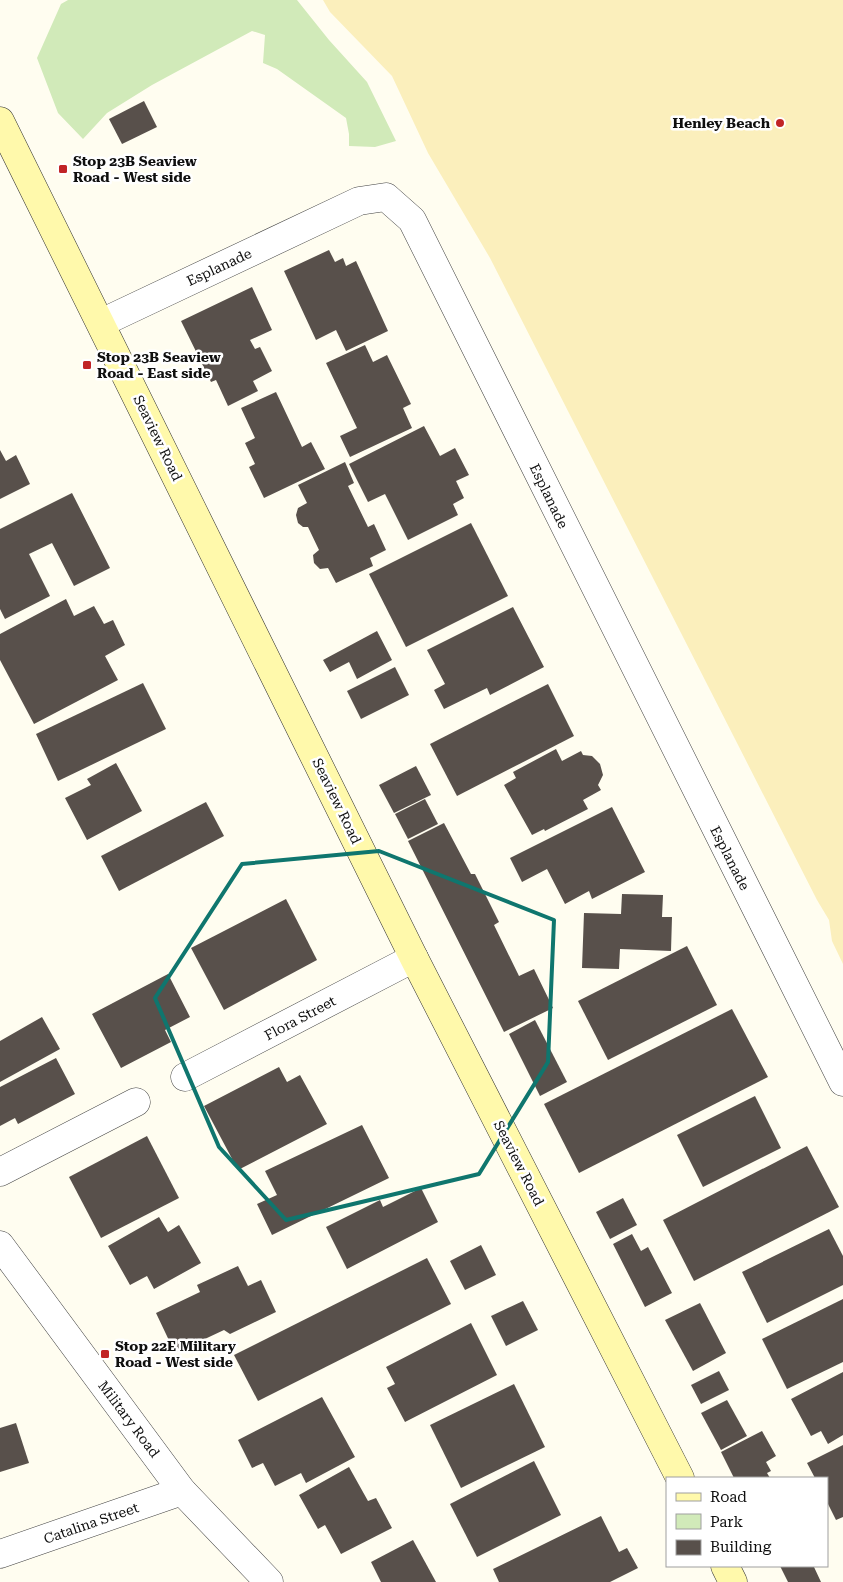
<svg xmlns="http://www.w3.org/2000/svg" width="843" height="1582" viewBox="0 0 843 1582" font-family="'Roboto Serif',serif">
	<style>
		.green { fill: #d1eab9 }
		.sand { fill: #fbefbc }
		.building { fill: #58504b }
		.lines { fill: none; stroke-linecap: round; stroke-linejoin: round }
		.street-casing { stroke: #424242; stroke-width: 29 }
		.secondary-casing { stroke: #313131; stroke-width: 29 }
		.street { stroke: #fff; stroke-width: 28 }
		.secondary { stroke: #fff9ab; stroke-width: 28 }
		.marked { fill: none; stroke: #0f766e; stroke-width: 4; stroke-linejoin: round }
		.poi-dot { fill: #c12426; stroke: #fff; stroke-width: 2 }
		.labels { text-anchor: middle; stroke-width: 5; stroke-linejoin: round; paint-order: stroke }
		.poi-label { font-size: 14px; font-weight: bold; fill: #0f0f0f; stroke: #fff; text-anchor: start }
		.street-label { font-size: 14px; fill: #0f0f0f; stroke: #fff }
	</style>
	<rect width="100%" height="100%" fill="#fffdf0"/>
	<path class="green" d="M68,0H297L329,40L367,82L396,141L375,147L349,146V134L346,118L277,69L263,63L265,35L252,31L152,85L107,113L83,139L58,113L37,58L61,4Z"/>
	<path class="sand" d="M323,0H843V964L832,941L829,920L817,900L490,258L428,153L392,76L330,12Z"/>
	<g class="building">
		<path d="M144,101L157,127L122,144L109,119Z"/>
		<path d="M329,250L335,262L343,258L346,266L356,261L388,331L346,351L336,330L316,340L284,271Z"/>
		<path d="M252,287L272,330L250,340L255,349L260,347L272,371L253,381L258,391L228,406L216,380L211,382L181,321Z"/>
		<path d="M365,345L373,362L387,355L411,404L403,408L412,428L350,457L340,436L357,428L326,363Z"/>
		<path d="M276,392L302,447L311,442L325,469L264,498L249,467L255,464L245,443L255,438L241,408Z"/>
		<path d="M424,426L440,456L455,448L469,475L456,481L464,498L453,504L458,515L408,540L385,494L368,502L349,464Z"/>
		<path d="M0,450L6,461L16,455L30,484L0,499Z"/>
		<path d="M345,462L354,483L348,486L368,527L374,524L386,550L370,558L373,566L336,583L328,568L320,569L314,563L313,555L319,550L308,527H303L298,523L296,515L298,508L307,503L298,485Z"/>
		<path d="M72,493L110,568L74,586L52,543L29,554L50,596L5,619L0,609V529Z"/>
		<path d="M471,523L508,596L406,647L369,574Z"/>
		<path d="M66,599L74,616L94,606L104,624L113,620L125,645L105,656L118,680L34,724L0,660V634Z"/>
		<path d="M513,607L544,667L490,695L487,688L444,709L434,690L445,684L427,650Z"/>
		<path d="M377,631L392,660L357,679L349,662L330,672L323,660Z"/>
		<path d="M395,667L409,695L361,719L347,691Z"/>
		<path d="M143,683L166,729L58,781L36,734Z"/>
		<path d="M548,684L574,736L457,796L430,744Z"/>
		<path d="M556,749L562,761L581,751L583,755L592,756L600,764L603,775L598,785L601,790L583,800L588,809L545,831L544,829L532,835L504,785L516,778L513,772Z"/>
		<path d="M116,763L142,811L87,840L65,798L91,785L87,779Z"/>
		<path d="M416,766L431,795L394,813L379,785Z"/>
		<path d="M425,799L438,824L408,839L395,814Z"/>
		<path d="M206,802L224,836L119,891L101,856Z"/>
		<path d="M612,807L645,872L592,899L589,891L565,904L547,869L522,882L510,858Z"/>
		<path d="M444,823L471,874H475L499,922L494,925L519,976L534,969L553,1008L504,1032L408,841Z"/>
		<path d="M622,894L663,895L662,917H672L671,951L620,949L619,969L582,968L584,913L621,914Z"/>
		<path d="M286,899L317,960L224,1010L191,948Z"/>
		<path d="M687,946L717,1005L608,1060L578,1001Z"/>
		<path d="M168,974L190,1017L165,1030L171,1042L121,1068L92,1014Z"/>
		<path d="M732,1009L768,1077L579,1173L544,1104Z"/>
		<path d="M42,1017L60,1049L0,1082V1041Z"/>
		<path d="M535,1020L567,1082L540,1096L509,1034Z"/>
		<path d="M56,1058L75,1094L18,1124L15,1118L0,1126V1087Z"/>
		<path d="M279,1067L287,1082L300,1075L327,1124L238,1170L204,1106Z"/>
		<path d="M755,1096L781,1148L703,1187L677,1135Z"/>
		<path d="M362,1125L389,1178L272,1235L257,1204L277,1195L265,1171Z"/>
		<path d="M147,1136L179,1198L101,1238L69,1177Z"/>
		<path d="M807,1146L839,1207L694,1281L663,1220Z"/>
		<path d="M421,1188L438,1222L347,1269L326,1227L380,1200L383,1207Z"/>
		<path d="M623,1198L637,1225L610,1239L596,1212Z"/>
		<path d="M159,1217L168,1232L179,1225L201,1263L154,1289L147,1276L130,1285L108,1246Z"/>
		<path d="M829,1229L843,1256V1285L767,1323L742,1272Z"/>
		<path d="M632,1234L641,1251L648,1247L672,1293L645,1307L613,1244Z"/>
		<path d="M481,1245L496,1275L465,1290L450,1261Z"/>
		<path d="M427,1258L451,1304L258,1401L234,1355Z"/>
		<path d="M238,1266L248,1286L261,1280L276,1312L230,1334L224,1330L175,1353L156,1313L200,1292L197,1285Z"/>
		<path d="M843,1299V1362L787,1389L762,1339Z"/>
		<path d="M523,1301L538,1330L506,1346L491,1316Z"/>
		<path d="M700,1303L726,1353L693,1371L665,1320Z"/>
		<path d="M471,1323L497,1375L405,1422L387,1388L395,1384L386,1367Z"/>
		<path d="M719,1371L729,1390L701,1404L691,1385Z"/>
		<path d="M843,1372V1435L828,1444L821,1431L811,1436L791,1399Z"/>
		<path d="M514,1384L545,1447L461,1488L430,1425Z"/>
		<path d="M322,1397L355,1457L306,1483L301,1473L275,1486L263,1463L252,1468L238,1440Z"/>
		<path d="M727,1400L747,1436L721,1450L701,1413Z"/>
		<path d="M16,1423L29,1463L0,1472V1428Z"/>
		<path d="M762,1431L776,1456L766,1462L771,1471L767,1473L770,1478H734L721,1452Z"/>
		<path d="M843,1445V1517L836,1520L827,1502V1478H815L807,1463Z"/>
		<path d="M534,1461L561,1515L477,1557L450,1504Z"/>
		<path d="M349,1467L368,1501L376,1498L392,1528L341,1554L325,1525L318,1529L299,1495Z"/>
		<path d="M601,1516L619,1552L627,1548L638,1568L610,1582H499L493,1569Z"/>
		<path d="M413,1540L436,1582H381L371,1562Z"/>
		<path d="M780,1566H817L814,1567L821,1582H788Z"/>
	</g>
	<g class="lines">
		<g class="street-casing">
			<g id="street">
				<path d="M101,323L359,201L386,197L412,220L843,1082"/>
				<path d="M185,1077L414,958"/>
				<path d="M0,1172L136,1102"/>
				<path d="M0,1245L182,1491L269,1582"/>
				<path d="M0,1554L182,1491"/>
			</g>
		</g>
		<g class="secondary-casing">
			<g id="secondary">
				<path d="M0,121L414,958L680,1478"/>
				<path d="M725,1566L733,1582"/>
			</g>
		</g>
		<use href="#street" class="street"/>
		<use href="#secondary" class="secondary"/>
	</g>
	<path class="marked" d="M379,851L554,920L548,1062L479,1174L286,1220L219,1147L155,998L242,864Z"/>
	<g class="poi-dot">
		<circle cx="780" cy="123" r="5"/>
		<rect x="58" y="164" width="10" height="10" rx="2.5"/>
		<rect x="82" y="360" width="10" height="10" rx="2.5"/>
		<rect x="100" y="1349" width="10" height="10" rx="2.5"/>
	</g>
	<g class="labels">
		<g class="poi-label">
			<text x="770" y="128" text-anchor="end">Henley Beach</text>
			<text x="73" y="166">Stop 23B Seaview<tspan x="73" dy="16">Road - West side</tspan></text>
			<text x="97" y="362">Stop 23B Seaview<tspan x="97" dy="16">Road - East side</tspan></text>
			<text x="115" y="1351">Stop 22E Military<tspan x="115" dy="16">Road - West side</tspan></text>
		</g>
		<g class="street-label">
			<text transform="translate(219 267) rotate(-25)" y="5">Esplanade</text>
			<text transform="translate(158 438) rotate(64)" y="5">Seaview Road</text>
			<text transform="translate(549 496) rotate(64)" y="5">Esplanade</text>
			<text transform="translate(337 801) rotate(64)" y="5">Seaview Road</text>
			<text transform="translate(730 858) rotate(63)" y="5">Esplanade</text>
			<text transform="translate(300 1018) rotate(-28)" y="5">Flora Street</text>
			<text transform="translate(519 1163) rotate(63)" y="5">Seaview Road</text>
			<text transform="translate(129 1419) rotate(53)" y="5">Military Road</text>
			<text transform="translate(91 1523) rotate(-19)" y="5">Catalina Street</text>
		</g>
	</g>
	<rect x="666" y="1477" width="162" height="90" fill="#ffffff" stroke="#9f9f9f"/>
	<rect x="676" y="1493" width="25" height="8" fill="#fff9ab" stroke="#9f9f9f"/>
	<text x="710" y="1502" font-size="15" fill="#0f0f0f">Road</text>
	<rect x="676" y="1514" width="25" height="15" fill="#d1eab9" stroke="#9f9f9f"/>
	<text x="710" y="1527" font-size="15" fill="#0f0f0f">Park</text>
	<rect x="676" y="1540" width="25" height="15" fill="#58504b" stroke="#9f9f9f"/>
	<text x="710" y="1552" font-size="15" fill="#0f0f0f">Building</text>
</svg>
